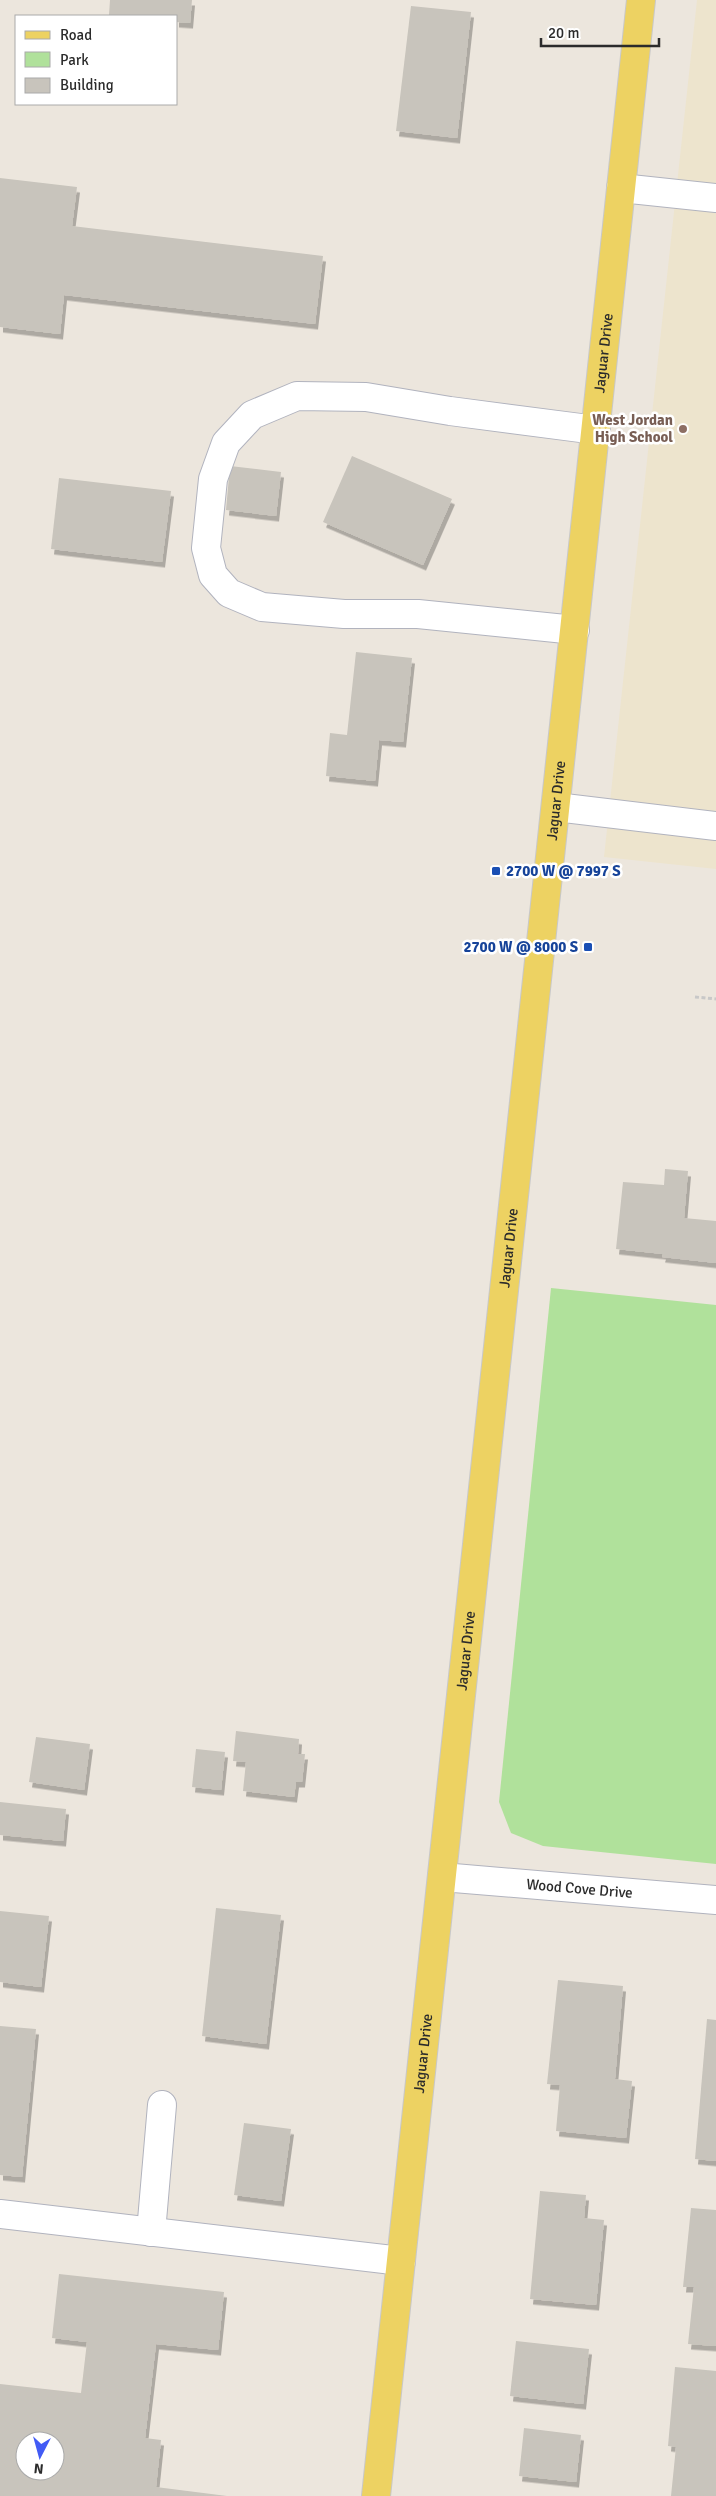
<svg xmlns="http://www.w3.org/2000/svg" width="716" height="2496" viewBox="0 0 716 2496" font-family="Signika,sans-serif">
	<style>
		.education { fill: #ede4cd }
		.green { fill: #b0e19b }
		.building { fill: #c8c4bc; fill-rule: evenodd; filter: url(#shadow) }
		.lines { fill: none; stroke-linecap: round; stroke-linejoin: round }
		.minor-casing { stroke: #b1b3be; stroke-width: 30 }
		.major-casing { stroke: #c8c8c8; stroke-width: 30 }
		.path { stroke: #c8c8c8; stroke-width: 3; stroke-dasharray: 4 2.5; stroke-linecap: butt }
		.minor { stroke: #fff; stroke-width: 28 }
		.major { stroke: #edd262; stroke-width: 28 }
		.education-dot { fill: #8d6e63; stroke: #fff; stroke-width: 2 }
		.transit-dot { fill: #1a4fb4; stroke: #fff; stroke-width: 2 }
		.labels { text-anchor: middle; stroke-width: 5; stroke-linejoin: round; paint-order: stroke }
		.street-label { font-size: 15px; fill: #2b2b2b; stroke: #fff }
		.education-label { font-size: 15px; font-weight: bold; fill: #785e54; stroke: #fff; text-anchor: end }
		.transit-label { font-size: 15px; font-weight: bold; fill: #164399; stroke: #fff; text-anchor: start }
	</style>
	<defs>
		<filter id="shadow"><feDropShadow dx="3" dy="5.5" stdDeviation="0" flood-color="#0004"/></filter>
	</defs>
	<rect width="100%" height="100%" fill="#ece6dd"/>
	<path class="education" d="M697,0H716V869L604,857Z"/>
	<path class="green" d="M551,1288L716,1305V1864L543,1846L511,1833L499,1802Z"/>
	<g class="building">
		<path d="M110,0H192L190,23L176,22V16L109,15Z"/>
		<path d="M411,6L471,12L457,138L396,131Z"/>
		<path d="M0,178L77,187L72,226L323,256L315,324L64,295L60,334L0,327Z"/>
		<path d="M352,456L452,499L423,565L323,522Z"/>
		<path d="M230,466L281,472L276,516L226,510Z"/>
		<path d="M59,478L171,491L162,562L51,549Z"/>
		<path d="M356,652L412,658L403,742L379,740L375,781L326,776L330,733L347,735Z"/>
		<path d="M665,1169L688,1171L684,1218L716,1221V1263L662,1257L663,1254L616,1249L623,1182L664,1185Z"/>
		<path d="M236,1731L299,1739L298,1754H305L302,1782H296L294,1797L243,1791L246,1762L233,1761Z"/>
		<path d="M36,1737L90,1744L84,1790L29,1782Z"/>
		<path d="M196,1749L225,1752L221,1790L192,1787Z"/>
		<path d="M0,1802L66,1809L63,1841L0,1835Z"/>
		<path d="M216,1908L281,1915L266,2044L202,2036Z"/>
		<path d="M0,1911L49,1916L41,1987L0,1982Z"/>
		<path d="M558,1980L623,1986L615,2079L632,2081L626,2138L556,2131L560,2085L547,2084Z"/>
		<path d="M707,2019L716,2020V2161L695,2159Z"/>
		<path d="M0,2026L36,2029L22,2177L0,2175Z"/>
		<path d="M244,2123L291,2129L281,2201L234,2195Z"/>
		<path d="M540,2191L586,2195L584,2218L604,2220L596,2305L530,2299Z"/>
		<path d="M691,2208L716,2210V2346L688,2344L694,2287H683Z"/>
		<path d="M59,2274L224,2292L218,2350L156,2344L145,2438L161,2440L156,2487L227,2496H0V2384L81,2393L87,2342L52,2338ZM25,2441H55V2471H25Z"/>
		<path d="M516,2341L589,2349L583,2404L510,2396Z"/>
		<path d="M675,2367L716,2371V2496H671L676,2447L668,2446Z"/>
		<path d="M524,2428L581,2435L576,2482L519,2476Z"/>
	</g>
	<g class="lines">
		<g class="minor-casing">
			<g id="minor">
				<path d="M621,188L716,198"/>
				<path d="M575,630L418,614H344L262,607L229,593L213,575L206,548L213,479L226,443L252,415L297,396L366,397L450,411L596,430"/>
				<path d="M556,807L716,826"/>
				<path id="s1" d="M442,1877L716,1900"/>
				<path d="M0,2214L401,2261"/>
				<path d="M151,2232L162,2105"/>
			</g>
		</g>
		<g class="major-casing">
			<g id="major">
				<path id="s2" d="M376,2496L641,0"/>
			</g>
		</g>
		<path class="path" d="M695,997L716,999"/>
		<use href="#minor" class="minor"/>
		<use href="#major" class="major"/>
	</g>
	<circle class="education-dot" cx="683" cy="429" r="5"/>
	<g class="transit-dot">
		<rect x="491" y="866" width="10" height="10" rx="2.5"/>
		<rect x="583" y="942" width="10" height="10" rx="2.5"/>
	</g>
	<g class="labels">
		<g class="street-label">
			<text dy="5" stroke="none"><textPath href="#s2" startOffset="2155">Jaguar Drive</textPath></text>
			<text dy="5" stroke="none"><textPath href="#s2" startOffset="1705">Jaguar Drive</textPath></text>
			<text dy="5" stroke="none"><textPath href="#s2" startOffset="1255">Jaguar Drive</textPath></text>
			<text dy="5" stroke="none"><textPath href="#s2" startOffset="850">Jaguar Drive</textPath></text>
			<text dy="5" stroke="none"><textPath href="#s1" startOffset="138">Wood Cove Drive</textPath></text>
			<text dy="5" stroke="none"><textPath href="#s2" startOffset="445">Jaguar Drive</textPath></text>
		</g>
		<g class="education-label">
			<text x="673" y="425">West Jordan<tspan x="673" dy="17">High School</tspan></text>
		</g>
		<g class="transit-label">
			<text x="506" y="876">2700 W @ 7997 S</text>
			<text x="578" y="952" text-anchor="end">2700 W @ 8000 S</text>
		</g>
	</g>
	<rect x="15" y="15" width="162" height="90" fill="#ffffff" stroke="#aaaaaa"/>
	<rect x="25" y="31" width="25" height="8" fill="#edd262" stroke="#aaaaaa"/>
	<text x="60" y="40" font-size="15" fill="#2b2b2b">Road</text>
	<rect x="25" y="52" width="25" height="15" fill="#b0e19b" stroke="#aaaaaa"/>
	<text x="60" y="65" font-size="15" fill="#2b2b2b">Park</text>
	<rect x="25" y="78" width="25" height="15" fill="#c8c4bc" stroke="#aaaaaa"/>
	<text x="60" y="90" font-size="15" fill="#2b2b2b">Building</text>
	<g transform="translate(40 2456) rotate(186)"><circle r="24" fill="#ffffff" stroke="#aaaaaa"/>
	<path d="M0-4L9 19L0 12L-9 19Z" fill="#425bf5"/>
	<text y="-8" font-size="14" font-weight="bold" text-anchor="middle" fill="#2b2b2b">N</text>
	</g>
	<path d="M541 38v8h118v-8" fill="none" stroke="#2b2b2b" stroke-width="2.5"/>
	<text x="548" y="38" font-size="15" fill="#2b2b2b" stroke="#ffffff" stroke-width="4" paint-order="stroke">20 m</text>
</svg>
